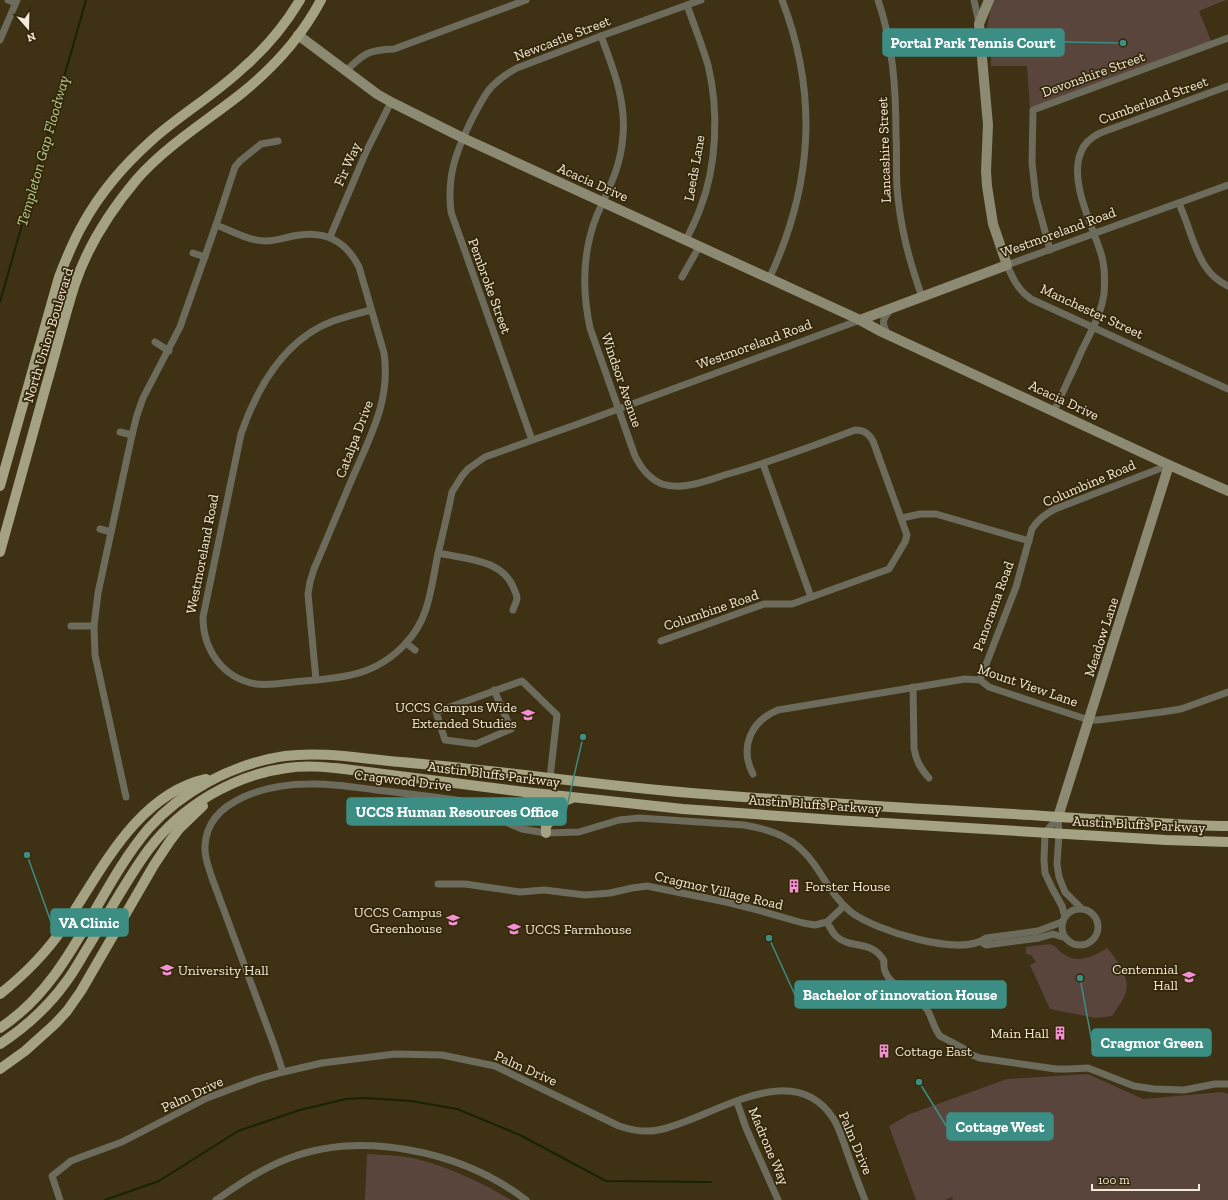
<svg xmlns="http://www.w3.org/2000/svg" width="1228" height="1200" viewBox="0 0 1228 1200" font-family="'Zilla Slab',serif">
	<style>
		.green { fill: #5a453d }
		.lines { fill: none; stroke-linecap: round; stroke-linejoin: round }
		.stream { stroke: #192304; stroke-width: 2 }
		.street { stroke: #6c6b5c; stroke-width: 7 }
		.secondary { stroke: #8c8a72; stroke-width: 10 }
		.primary { stroke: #a4a282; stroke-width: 10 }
		.labels { text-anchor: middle; stroke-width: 3.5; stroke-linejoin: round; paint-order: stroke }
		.street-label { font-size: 14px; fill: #f2ead9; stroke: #342709 }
		.poi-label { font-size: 14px; fill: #f2ead9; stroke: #342709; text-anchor: end }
		.water-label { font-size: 15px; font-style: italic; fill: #b5cc92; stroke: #342709 }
		.leader { fill: none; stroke: #3c8d83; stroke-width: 1.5 }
		.callout-dot { fill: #3c8d83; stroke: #342709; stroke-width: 1.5 }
		.callout { fill: #3c8d83; stroke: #3c8d83; stroke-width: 1.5 }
		.callout-label { font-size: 15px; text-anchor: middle; font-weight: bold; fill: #fff }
	</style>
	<rect width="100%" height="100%" fill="#3e3114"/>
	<g class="green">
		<path d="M994,0H1226L1199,11L1211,41L1030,108L1027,66H991C992,57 988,48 987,38C986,26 990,12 994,0Z"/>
		<path d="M1050,944C1057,946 1059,952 1065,955C1079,964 1094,956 1107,948C1117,960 1133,980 1124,997C1121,1003 1116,1010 1112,1016L1096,1018L1050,1009L1030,965L1036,962L1031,955L1026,954V947Z"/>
		<path d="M1088,1074L1143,1099L1222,1092L1228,1094V1200H953L952,1197L945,1200H916L889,1126L910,1114L1007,1079Z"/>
		<path d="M367,1154C384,1155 401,1155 417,1159C451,1168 481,1182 511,1200H364L365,1199Z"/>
	</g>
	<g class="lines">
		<g class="stream">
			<path d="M0,302L86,0"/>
			<path d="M105,1200L159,1181L238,1131L300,1110L346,1099L364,1098L411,1101L457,1109L520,1135L606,1181L711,1182"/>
		</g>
		<g class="street">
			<path d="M8,0L15,3"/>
			<path d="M878,0C893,43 896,90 896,136C897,153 896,170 897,187C900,227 909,260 922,297"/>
			<path d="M974,0L979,23"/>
			<path d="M601,36C613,68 626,100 623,135C621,167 609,188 597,215C582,252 582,290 590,328L635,456C641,468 650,479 662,484C683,491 708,480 728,474C771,462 813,446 855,430C864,430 868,433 873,441L907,535L905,542L889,569L792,604H764L661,641"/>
			<path d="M0,40L17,0"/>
			<path d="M347,70C364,53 369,50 394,49L526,0"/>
			<path d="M1228,185L1007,265C1013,279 1018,290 1031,299L1228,389"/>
			<path d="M1179,203C1184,215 1188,226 1192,238C1200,259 1207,276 1228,286"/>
			<path d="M216,225C232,231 249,241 266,241C275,241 284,238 293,236C323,230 345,239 359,267L384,353C391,401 370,436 352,479C339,509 327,539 314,569L310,582L308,594L316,680"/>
			<path d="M330,237L366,152L391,102"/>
			<path d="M686,240C691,230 696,220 700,209C717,166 719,110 708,65C702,45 694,25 687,5"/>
			<path d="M1050,250L1036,198L1032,163L1033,110L1228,38"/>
			<path d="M193,253L205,257"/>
			<path d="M682,277L699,247"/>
			<path d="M769,279C812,187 819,96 782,0"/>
			<path d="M371,310C359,313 345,317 333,321C285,339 257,388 241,434L203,617C203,649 222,678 256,684C271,686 289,682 304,681C344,678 377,675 406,643C430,618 431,586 438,554C443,533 448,512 452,492L462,476L468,469L485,457L575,425L860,320"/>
			<path d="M888,335C881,322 882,320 891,309"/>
			<path d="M155,342L169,351"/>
			<path d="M1054,411C1063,391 1073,371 1082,350C1091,332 1101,314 1104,294C1105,281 1105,269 1102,257C1094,228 1068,182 1081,152C1084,143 1092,137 1100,133L1228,86"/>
			<path d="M120,432L132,435"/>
			<path d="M532,440L451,212C447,177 455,154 470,123C475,113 481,101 488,91C496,81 506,74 517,68L601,36L701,0"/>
			<path d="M763,464L811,597"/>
			<path d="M902,518L920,514H936L1029,541"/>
			<path d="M100,529L111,532"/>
			<path d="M438,553C465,559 503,559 514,589C515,592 517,595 517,598C517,602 514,606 513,610"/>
			<path d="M71,626H94"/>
			<path d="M406,643L415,650"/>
			<path d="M980,680L1016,587L1032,529C1038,519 1045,514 1055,509L1169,465"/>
			<path d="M913,687L914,748C916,761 921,769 929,778"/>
			<path d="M494,690L511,729L476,744L445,740L436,712L522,681L557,715L550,778"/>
			<path d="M753,774C739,747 751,721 778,710L965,679L980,680L989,687L1037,703L1089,720H1098L1162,712L1181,709L1228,692"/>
			<path d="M126,797L95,655L94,626L98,593L132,435L137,415L143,398L180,327L216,225L235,167L240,161L261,144L278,141"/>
			<path d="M1058,817L1045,833L1044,860L1045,873L1052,888L1062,906L1065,917"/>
			<path d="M1058,817L1059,834L1057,864L1059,877L1065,892L1081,908"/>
			<path d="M438,884H465L520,892L544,890L585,895L610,893L632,888L647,886L726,902L750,908L803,923L815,925L827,922L844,906"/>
			<circle cx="1080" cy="927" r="18"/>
			<path d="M827,922C830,927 832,932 836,936C851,950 872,939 884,961C881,985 913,992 926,1008C932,1016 933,1027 940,1036L963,1048L972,1055L980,1058L1056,1069H1068L1088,1068L1134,1086L1154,1089L1184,1090L1215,1084H1228"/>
			<path d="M981,942L986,945L1039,938L1053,934L1066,938"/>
			<path d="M283,1072L274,1045L212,878C209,868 204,857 205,846C207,798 271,784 309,784C331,783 354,787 376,790C405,793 434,797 463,801L478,806L512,825L522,829L546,833L579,832L619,820L639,818L744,825C773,830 796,838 814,864C826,881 834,898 851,912C874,930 961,958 986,938L1038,931L1062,922"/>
			<path d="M737,1102L746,1128L778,1200"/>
			<path d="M60,1200L52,1176L71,1161L81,1157L122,1142L207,1098L258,1079L283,1072L322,1063L395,1054L442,1055L495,1066L619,1126C631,1130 644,1133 658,1130C710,1120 791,1055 833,1118C839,1127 842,1138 846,1149C852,1166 858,1183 865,1200"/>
			<path d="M216,1200C238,1185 261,1169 287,1159C362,1130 462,1151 526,1200"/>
		</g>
		<g class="secondary">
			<path d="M298,35L377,94L391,102L463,138L860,320L882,332L1169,465L1228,491"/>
			<path d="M860,320L1007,265L993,224L987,186L986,171L988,125L979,24L989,0"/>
			<path d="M1058,817L1169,465"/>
		</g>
		<g class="primary">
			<path d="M0,486L59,277C66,259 73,241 83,224C100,193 125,164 152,140C181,114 216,94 244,67C266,48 285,25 300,0"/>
			<path d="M0,552C15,497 31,442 46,386C56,352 64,318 75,284C88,245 111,210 137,179C167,145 207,121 242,93C273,68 302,36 321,0"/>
			<path d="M525,792C544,807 546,809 546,833"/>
			<path d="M548,824C552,806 556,804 572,798"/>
			<path d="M0,994C24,975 46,953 63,928C100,874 135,795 206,779"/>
			<path d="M0,1028C72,981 95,891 149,828C166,809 186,794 208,782C232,769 258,760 285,756C323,751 362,759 400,762C497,770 594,785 691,793C804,802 918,809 1031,815C1069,818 1108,820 1146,822C1173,824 1201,826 1228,826"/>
			<path d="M0,1044C26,1027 48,1007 66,982C73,973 79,962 85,952C106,918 126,880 149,849C182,806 233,775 287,768C306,765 325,767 344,769L525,792L683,809L835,820L1166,840L1228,842"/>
			<path d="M0,1069L25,1051L55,1024L67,1011L81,991L154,865L170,841L179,829L203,806"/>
		</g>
	</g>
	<defs>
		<g id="university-bare" transform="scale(1.08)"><path d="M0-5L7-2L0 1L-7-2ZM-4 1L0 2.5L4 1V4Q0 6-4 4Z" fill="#f491d4" stroke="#342709" stroke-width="2.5" paint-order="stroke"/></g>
		<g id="building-bare" transform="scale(1.08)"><path d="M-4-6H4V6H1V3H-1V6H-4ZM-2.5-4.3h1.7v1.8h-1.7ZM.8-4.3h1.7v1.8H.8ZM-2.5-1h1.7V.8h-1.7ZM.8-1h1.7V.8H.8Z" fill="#f491d4" stroke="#342709" stroke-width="2.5" paint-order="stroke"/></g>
	</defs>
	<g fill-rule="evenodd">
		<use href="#university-bare" x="528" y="715"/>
		<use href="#building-bare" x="794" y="886"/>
		<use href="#university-bare" x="453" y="920"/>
		<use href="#university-bare" x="514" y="929"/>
		<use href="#university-bare" x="167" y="970"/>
		<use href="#university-bare" x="1189" y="977"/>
		<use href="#building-bare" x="1060" y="1033"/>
		<use href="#building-bare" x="884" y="1051"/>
	</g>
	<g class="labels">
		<g class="street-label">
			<text transform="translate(562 38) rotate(-21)" y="5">Newcastle Street</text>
			<text transform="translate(1093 74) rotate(-20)" y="5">Devonshire Street</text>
			<text transform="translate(1153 100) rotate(-20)" y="5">Cumberland Street</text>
			<text transform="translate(884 150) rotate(-92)" y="5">Lancashire Street</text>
			<text transform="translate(347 164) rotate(-66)" y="5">Fir Way</text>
			<text transform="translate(694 168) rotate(-80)" y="5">Leeds Lane</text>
			<text transform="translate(593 182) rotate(24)" y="5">Acacia Drive</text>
			<text transform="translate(1058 232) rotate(-20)" y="5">Westmoreland Road</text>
			<text transform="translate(490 286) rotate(70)" y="5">Pembroke Street</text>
			<text transform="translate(1092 311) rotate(25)" y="5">Manchester Street</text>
			<text transform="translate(48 335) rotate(-73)" y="5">North Union Boulevard</text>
			<text transform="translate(754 344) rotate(-20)" y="5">Westmoreland Road</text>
			<text transform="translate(622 380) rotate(71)" y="5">Windsor Avenue</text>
			<text transform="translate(1064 400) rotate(25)" y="5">Acacia Drive</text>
			<text transform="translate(354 439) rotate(-69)" y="5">Catalpa Drive</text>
			<text transform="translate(1089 483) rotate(-23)" y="5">Columbine Road</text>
			<text transform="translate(202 554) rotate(-79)" y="5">Westmoreland Road</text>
			<text transform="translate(993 606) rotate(-70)" y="5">Panorama Road</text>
			<text transform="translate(711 610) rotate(-19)" y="5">Columbine Road</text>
			<text transform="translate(1101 637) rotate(-72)" y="5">Meadow Lane</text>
			<text transform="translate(1028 685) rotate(19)" y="5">Mount View Lane</text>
			<text transform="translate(494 774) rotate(7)" y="5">Austin Bluffs Parkway</text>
			<text transform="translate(403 780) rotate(7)" y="5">Cragwood Drive</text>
			<text transform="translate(815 804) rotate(4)" y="5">Austin Bluffs Parkway</text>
			<text transform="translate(1139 824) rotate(3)" y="5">Austin Bluffs Parkway</text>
			<text transform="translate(719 890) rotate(13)" y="5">Cragmor Village Road</text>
			<text transform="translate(526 1068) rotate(24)" y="5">Palm Drive</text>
			<text transform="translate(192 1094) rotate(-25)" y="5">Palm Drive</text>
			<text transform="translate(856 1143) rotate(67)" y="5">Palm Drive</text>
			<text transform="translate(769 1146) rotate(67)" y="5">Madrone Way</text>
		</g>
		<g class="poi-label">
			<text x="517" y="712">UCCS Campus Wide<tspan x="517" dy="16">Extended Studies</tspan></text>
			<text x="805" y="891" text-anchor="start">Forster House</text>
			<text x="442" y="917">UCCS Campus<tspan x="442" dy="16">Greenhouse</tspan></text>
			<text x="525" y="934" text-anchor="start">UCCS Farmhouse</text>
			<text x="1178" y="974">Centennial<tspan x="1178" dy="16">Hall</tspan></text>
			<text x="178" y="975" text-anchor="start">University Hall</text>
			<text x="1049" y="1038">Main Hall</text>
			<text x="895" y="1056" text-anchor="start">Cottage East</text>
		</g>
		<g class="water-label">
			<text transform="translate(43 151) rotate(-74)" y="5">Templeton Gap Floodway</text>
		</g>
	</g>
	<path class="leader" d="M1123 43L1064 42M583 737L566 811M27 855L51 922M769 938L795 995M1080 978L1092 1042M919 1082L947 1127"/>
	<g class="callout-dot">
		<circle cx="1123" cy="43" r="4"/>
		<circle cx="583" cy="737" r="4"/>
		<circle cx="27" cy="855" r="4"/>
		<circle cx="769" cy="938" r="4"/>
		<circle cx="1080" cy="978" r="4"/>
		<circle cx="919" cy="1082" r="4"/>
	</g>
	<g class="callout">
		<rect x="883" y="29" width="181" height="27" rx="4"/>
		<rect x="347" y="798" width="219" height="27" rx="4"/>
		<rect x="51" y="909" width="77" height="27" rx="4"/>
		<rect x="795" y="981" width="211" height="27" rx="4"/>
		<rect x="1092" y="1029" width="119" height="27" rx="4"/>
		<rect x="947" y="1113" width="106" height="27" rx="4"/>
	</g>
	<g class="callout-label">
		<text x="973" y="48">Portal Park Tennis Court</text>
		<text x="457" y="817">UCCS Human Resources Office</text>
		<text x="89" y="928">VA Clinic</text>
		<text x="900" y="1000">Bachelor of innovation House</text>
		<text x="1152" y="1048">Cragmor Green</text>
		<text x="1000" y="1132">Cottage West</text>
	</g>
	<g transform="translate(28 28) rotate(160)" stroke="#342709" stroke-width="3" paint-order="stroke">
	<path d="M0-3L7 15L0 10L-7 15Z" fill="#f2ead9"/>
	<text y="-6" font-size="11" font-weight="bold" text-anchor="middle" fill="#f2ead9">N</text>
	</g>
	<path d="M1092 1184v6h107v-6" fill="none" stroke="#f2ead9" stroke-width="2"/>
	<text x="1098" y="1184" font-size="12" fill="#f2ead9" stroke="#342709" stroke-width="3" paint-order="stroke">100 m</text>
</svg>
